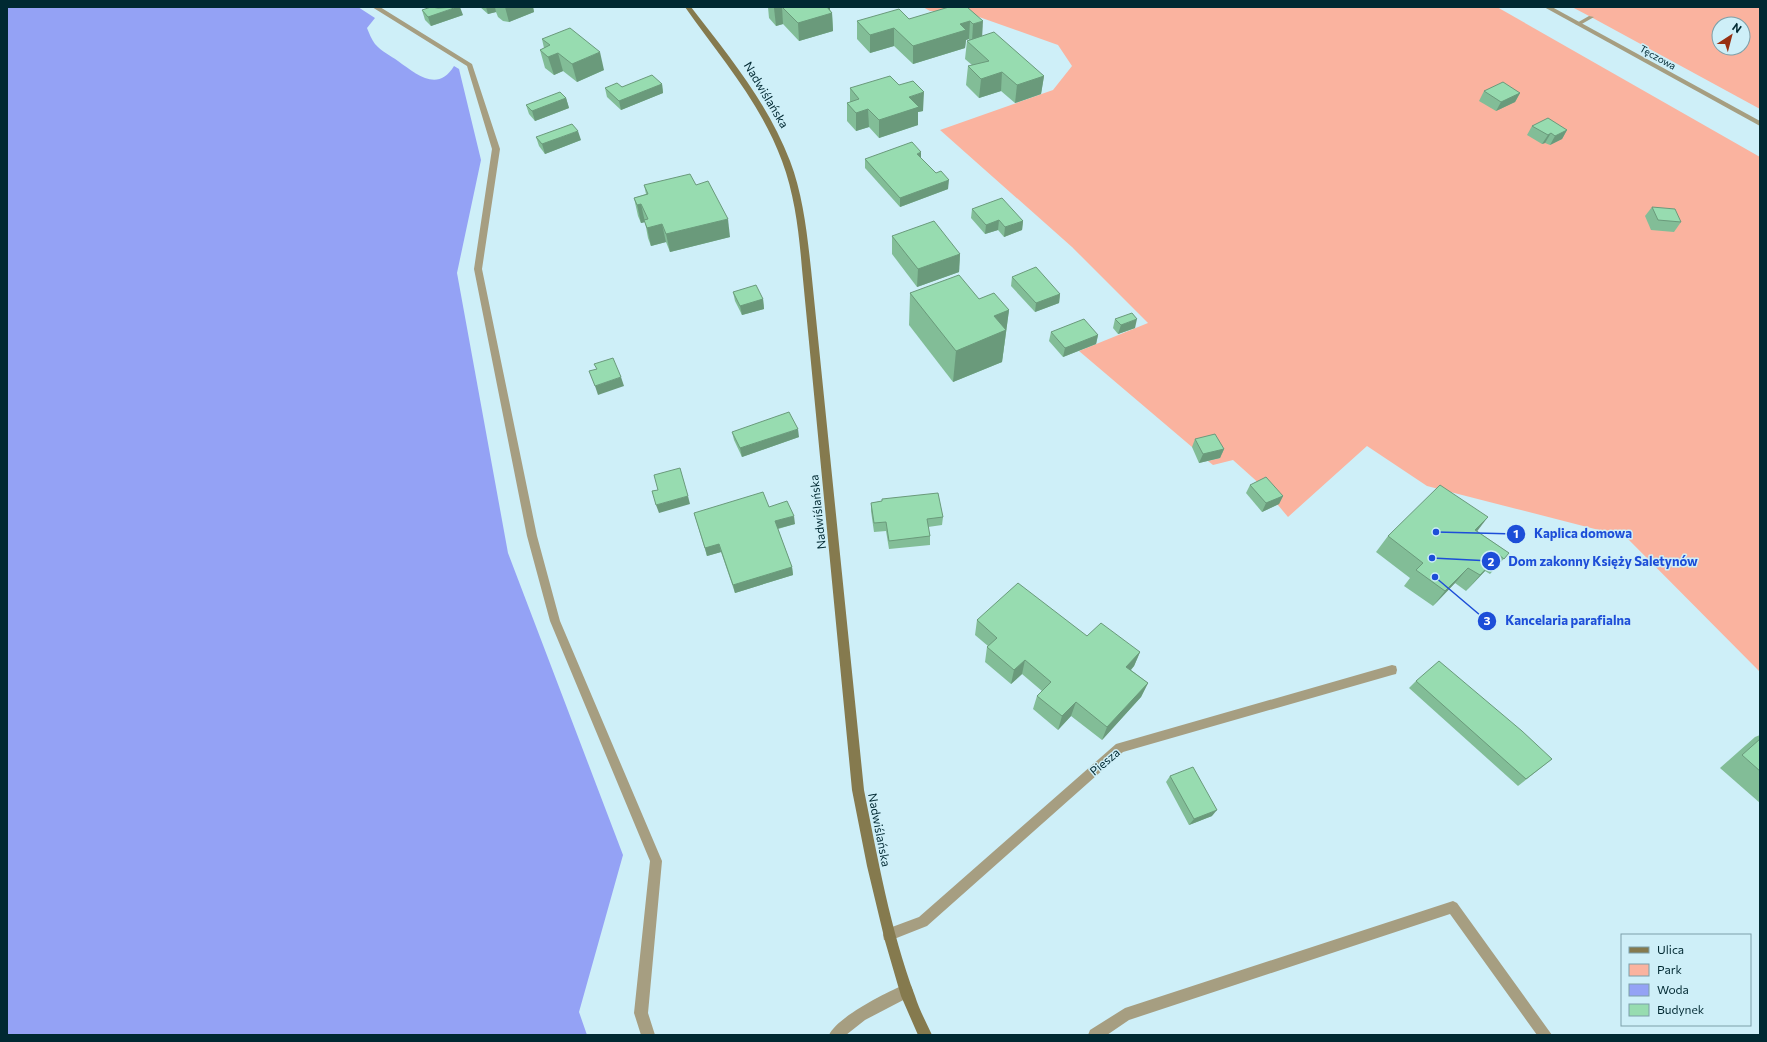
<svg xmlns="http://www.w3.org/2000/svg" width="1767" height="1042" viewBox="0 0 1767 1042" font-family="Commissioner,sans-serif">
	<style>
		.green { fill: #fab39f; fill-rule: evenodd }
		.water { fill: #94a2f5 }
		.lines { fill: none; stroke-linecap: round; stroke-linejoin: round }
		.lane { fill: #a69e81; fill-rule: evenodd }
		.street { fill: #a69e81; fill-rule: evenodd }
		.secondary { fill: #857a4e; fill-rule: evenodd }
		.wall { fill: #82bd97 }
		.shaded-wall { fill: #6a9a7b }
		.building { fill: #97dcb0; stroke: #6a9a7b }
		.labels { text-anchor: middle; stroke-width: 3; stroke-linejoin: round; paint-order: stroke }
		.far-street-label { font-size: 10px; fill: #002932; stroke: #ceeff8 }
		.street-label { font-size: 12px; fill: #002932; stroke: #ceeff8 }
		.leader { fill: none; stroke: #1d4ed8; stroke-width: 1.5 }
		.callout-dot { fill: #1d4ed8; stroke: #ceeff8; stroke-width: 1.5 }
		.mark-label { font-size: 12px; text-anchor: middle; font-weight: bold; fill: #fff }
		.callout-label { font-size: 13px; text-anchor: middle; font-weight: bold; fill: #1d4ed8; stroke: #ceeff8; stroke-width: 3; stroke-linejoin: round; paint-order: stroke }
	</style>
	<rect width="100%" height="100%" fill="#ceeff8"/>
	<g class="green">
		<path d="M923,7H1497L1760,157V672L1626,537L1427,486L1367,446L1288,517L1262,486L1233,460L1213,465L1208,461L1220,458L1192,447L1079,351L1148,323L1072,247L940,130L1053,90L1072,66L1058,45L965,12L930,11Z"/>
		<path d="M1572,7H1760V109L1591,17ZM1719,24H1743V48H1719Z"/>
	</g>
	<path class="water" d="M7,7H358L375,18L367,28C369,33 372,40 375,44C381,51 391,56 398,61C416,74 438,93 454,66L459,69L481,160L457,273L508,553L623,855L579,1012L587,1035H7Z"/>
	<g class="lines">
		<g class="lane">
			<path d="M1589,16L1594,17L1580,25L1575,24Z"/>
			<path d="M1453,901L1457,903L1552,1035H1537L1450,914L1129,1020L1107,1035H1088L1090,1030L1125,1008Z"/>
			<path d="M906,984L911,986L913,991L911,996L865,1020L846,1035H829C837,1017 887,992 906,984Z"/>
		</g>
		<g class="street">
			<path d="M372,7H380L472,64L500,149L482,269L537,536L560,621L662,861L648,1013L655,1035H641L634,1013L650,861L550,621L527,536L474,269L492,149L467,66Z"/>
			<path d="M1544,7H1552L1760,121V126Z"/>
			<path d="M1392,665L1396,666L1397,670L1396,674L1392,675L1123,752L927,926L889,941L884,940L883,935L884,930L919,917L1116,744Z"/>
		</g>
		<path class="secondary" d="M685,7H691C728,55 768,103 790,161C803,195 807,233 811,269L864,790C878,859 890,929 915,996C919,1009 926,1022 932,1035H918L901,996L885,941L867,866L852,790L802,269C799,233 795,196 782,161C761,103 720,57 685,7Z"/>
	</g>
	<g class="wall">
		<path d="M480,7H533L534,12L509,22L503,21L498,17L496,12L488,14Z"/>
		<path d="M768,7H830V10L832,13L833,31L799,41L783,24L776,26L769,18Z"/>
		<path d="M967,7L982,36L1044,76L1041,94L1015,103L1001,91L979,98L966,85L968,66L972,65L965,59L967,41L969,40V39L966,40L965,48L913,64L894,46L870,53L857,39V21L909,19Z"/>
		<path d="M422,10L463,15L431,26L425,20Z"/>
		<path d="M542,39L604,70L577,82L563,71L554,75L545,68L540,50L544,48Z"/>
		<path d="M662,84L663,93L621,110L607,97L605,88Z"/>
		<path d="M850,88L923,111L918,112V125L879,138L869,127L856,131L847,121V103L850,102Z"/>
		<path d="M1484,91L1520,93L1515,102L1496,111L1479,101Z"/>
		<path d="M566,98L569,108L535,121L529,114L526,105Z"/>
		<path d="M1532,126L1567,130L1562,139L1550,145L1545,143L1542,144L1527,135Z"/>
		<path d="M536,137L581,140L545,154L539,146Z"/>
		<path d="M921,158L936,173L948,189L900,207L865,168V159Z"/>
		<path d="M644,185H696L730,237L670,252L666,242L651,246L648,238L645,222L641,223L638,216L634,198L646,194Z"/>
		<path d="M1652,207L1681,222L1674,232L1651,230L1645,216Z"/>
		<path d="M972,209L1023,221L1022,230L1004,237L998,230L985,234L971,218Z"/>
		<path d="M892,236L960,254L959,272L917,287L892,254Z"/>
		<path d="M1012,277L1060,294L1059,303L1035,312L1011,286Z"/>
		<path d="M733,292L763,299L764,309L742,315L735,301Z"/>
		<path d="M910,293L979,299L1009,310L1002,362L953,382L909,325Z"/>
		<path d="M1115,319L1135,328L1118,334L1113,328Z"/>
		<path d="M1051,332L1098,335L1096,344L1063,357L1049,341Z"/>
		<path d="M732,432L799,437L742,457L734,440Z"/>
		<path d="M1195,439L1224,449L1220,458L1199,463L1192,447Z"/>
		<path d="M1250,485L1283,496L1279,504L1262,512L1246,493Z"/>
		<path d="M882,501L943,517L942,525L928,527L930,536V545L889,549L886,531L874,532L871,511V503Z"/>
		<path d="M769,507L795,524L778,529L792,567L793,575L735,593L721,552L707,556L694,513Z"/>
		<path d="M1477,531L1509,553L1490,574L1485,571L1466,591L1455,583L1433,606L1404,586L1410,578L1376,552L1388,536Z"/>
		<path d="M977,620L1087,636L1140,652L1134,666L1131,670L1148,683L1141,697L1102,740L1071,716L1058,730L1033,709L1037,696L1042,691L1022,674L1011,684L985,662L987,647L988,646L975,635Z"/>
		<path d="M1416,681L1552,759L1518,786L1409,688Z"/>
		<path d="M1760,735V803L1720,768L1755,737Z"/>
		<path d="M1170,776L1212,816L1189,825L1166,782Z"/>
	</g>
	<g class="shaded-wall">
		<path d="M457,7H460L463,15L431,26L428,17Z"/>
		<path d="M486,7H495L496,12L488,14Z"/>
		<path d="M505,7H533L534,12L509,22Z"/>
		<path d="M780,7H782L783,24L776,26L774,8Z"/>
		<path d="M820,7H830V13H832L833,31L799,41L798,23Z"/>
		<path d="M970,21L969,39L966,40L965,48L913,64V46L960,24Z"/>
		<path d="M983,21L982,39L972,42L973,24Z"/>
		<path d="M894,28V46L870,53V35Z"/>
		<path d="M600,52L604,70L577,82L572,64Z"/>
		<path d="M558,53L563,71L554,75L548,57Z"/>
		<path d="M1002,72L1001,91L979,98L981,79Z"/>
		<path d="M1044,76L1041,94L1015,103L1017,85Z"/>
		<path d="M662,84L663,93L621,110L619,101Z"/>
		<path d="M924,92L923,111L918,112V125L879,138V120L909,97Z"/>
		<path d="M1520,93L1515,102L1496,111L1501,102Z"/>
		<path d="M566,98L569,108L535,121L532,111Z"/>
		<path d="M868,109L869,127L856,131V113Z"/>
		<path d="M1567,130L1562,139L1550,145L1555,136Z"/>
		<path d="M578,131L581,140L545,154L542,144Z"/>
		<path d="M1551,133L1545,143L1542,144L1548,135Z"/>
		<path d="M921,152V161L917,154Z"/>
		<path d="M949,180L948,189L900,207V198Z"/>
		<path d="M641,204L645,222L644,220L645,222L641,223L637,205Z"/>
		<path d="M728,219L730,237L670,252L666,234Z"/>
		<path d="M999,220L998,230L985,234L986,225Z"/>
		<path d="M1023,221L1022,230L1004,237L1005,227Z"/>
		<path d="M662,224L666,242L651,246L647,228Z"/>
		<path d="M960,254L959,272L917,287L918,269Z"/>
		<path d="M1060,294L1059,303L1035,312L1036,303Z"/>
		<path d="M763,299L764,309L742,315L740,306Z"/>
		<path d="M1009,310L1002,362L953,382L956,351L994,316Z"/>
		<path d="M1137,319L1135,328L1118,334L1121,325Z"/>
		<path d="M1098,335L1096,344L1063,357L1065,348Z"/>
		<path d="M621,377L624,386L598,395L595,386Z"/>
		<path d="M798,429L799,437L742,457L740,448Z"/>
		<path d="M1224,449L1220,458L1199,463L1203,454Z"/>
		<path d="M688,496L690,504L659,513L656,505Z"/>
		<path d="M1283,496L1279,504L1262,512L1266,503Z"/>
		<path d="M794,516L795,524L776,529L775,521Z"/>
		<path d="M1488,517L1475,534V530Z"/>
		<path d="M719,544L721,552L707,556L705,548Z"/>
		<path d="M1499,555L1485,571L1466,591L1480,575Z"/>
		<path d="M792,567L793,575L735,593L733,585Z"/>
		<path d="M1468,568L1455,583L1433,606L1445,591Z"/>
		<path d="M1140,652L1134,666L1121,681L1126,667Z"/>
		<path d="M1025,660L1022,674L1011,684L1014,670Z"/>
		<path d="M1148,683L1141,697L1102,740L1107,727Z"/>
		<path d="M1076,702L1071,716L1058,730L1062,716Z"/>
		<path d="M1217,810L1212,816L1189,825L1194,819Z"/>
	</g>
	<g class="building">
		<path d="M431,7L438,8L457,7L428,17L422,10Z"/>
		<path d="M782,7H827L832,13L798,23Z"/>
		<path d="M949,7H967L983,21L973,24L970,21L960,24L966,30L913,46L894,28L870,35L857,21L899,9L909,19Z"/>
		<path d="M570,28L600,52L572,64L558,53L548,57L540,50L550,45L542,39Z"/>
		<path d="M994,32L1044,76L1017,85L1002,72L981,79L968,66L989,61L967,41Z"/>
		<path d="M652,75L662,84L619,101L605,88L617,83L622,87Z"/>
		<path d="M890,76L899,85L913,81L924,92L909,97L919,107L879,120L868,109L856,113L847,103L859,99L850,88Z"/>
		<path d="M1503,82L1520,93L1501,102L1484,91Z"/>
		<path d="M560,92L566,98L532,111L526,105Z"/>
		<path d="M1548,118L1567,130L1555,136L1551,133L1548,135L1532,126Z"/>
		<path d="M572,124L578,131L542,144L536,137Z"/>
		<path d="M912,142L921,152L917,154L936,173L941,171L949,180L900,198L865,159Z"/>
		<path d="M690,174L696,185L708,181L728,219L666,234L662,224L647,228L644,220L648,219L641,204L637,205L634,198L648,194L644,185Z"/>
		<path d="M1002,198L1023,221L1005,227L999,220L986,225L972,209Z"/>
		<path d="M1652,207L1675,209L1681,222L1658,220Z"/>
		<path d="M934,221L960,254L918,269L892,236Z"/>
		<path d="M1036,267L1060,294L1036,303L1012,277Z"/>
		<path d="M959,275L979,299L994,293L1009,310L994,316L1006,330L956,351L910,293Z"/>
		<path d="M756,285L763,299L740,306L733,292Z"/>
		<path d="M1132,313L1137,319L1121,325L1115,319Z"/>
		<path d="M1084,319L1098,335L1065,348L1051,332Z"/>
		<path d="M613,358L621,377L595,386L589,371L597,369L594,364Z"/>
		<path d="M789,412L798,429L740,448L732,432Z"/>
		<path d="M1215,434L1224,449L1203,454L1195,439Z"/>
		<path d="M680,468L688,496L656,505L652,491L658,490L654,475Z"/>
		<path d="M1266,477L1283,496L1266,503L1250,485Z"/>
		<path d="M1440,485L1488,517L1475,530L1509,553L1504,559L1499,555L1480,575L1468,568L1445,591L1416,570L1423,563L1388,536Z"/>
		<path d="M763,492L769,507L787,501L794,516L775,521L792,567L733,585L719,544L705,548L694,513Z"/>
		<path d="M938,493L943,517L927,519L930,536L889,541L886,522L874,523L871,503L882,501V499Z"/>
		<path d="M1018,583L1087,636L1101,623L1140,652L1126,667L1148,683L1107,727L1076,702L1062,716L1037,696L1051,682L1025,660L1014,670L987,647L997,638L977,620Z"/>
		<path d="M1439,661L1522,731L1552,759L1526,779L1416,681Z"/>
		<path d="M1760,739V771L1742,755Z"/>
		<path d="M1193,767L1217,810L1194,819L1170,776Z"/>
	</g>
	<g class="labels">
		<g class="far-street-label">
			<text transform="translate(1658 57) rotate(29)" y="4">Tęczowa</text>
		</g>
		<g class="street-label">
			<text transform="translate(766 95) rotate(59)" y="4">Nadwiślańska</text>
			<text transform="translate(818 512) rotate(-96)" y="4">Nadwiślańska</text>
			<text transform="translate(1105 762) rotate(-40)" y="4">Piesza</text>
			<text transform="translate(879 830) rotate(79)" y="4">Nadwiślańska</text>
		</g>
	</g>
	<path class="leader" d="M1436 532L1516 534M1432 558L1491 561M1435 577L1487 621"/>
	<g class="callout-dot">
		<circle cx="1436" cy="532" r="4"/>
		<circle cx="1432" cy="558" r="4"/>
		<circle cx="1435" cy="577" r="4"/>
		<circle cx="1516" cy="534" r="10"/>
		<circle cx="1491" cy="561" r="10"/>
		<circle cx="1487" cy="621" r="10"/>
	</g>
	<g class="mark-label">
		<text x="1516" y="538">1</text>
		<text x="1491" y="566">2</text>
		<text x="1487" y="625">3</text>
	</g>
	<g class="callout-label">
		<text x="1583" y="538">Kaplica domowa</text>
		<text x="1603" y="566">Dom zakonny Księży Saletynów</text>
		<text x="1568" y="625">Kancelaria parafialna</text>
	</g>
	<rect width="1767" height="1042" fill="none" stroke="#002932" stroke-width="16"/>
	<rect x="1621" y="934" width="130" height="92" fill="#ceeff8" stroke="#7ca0a9"/>
	<rect x="1629" y="947" width="20" height="6" fill="#857a4e" stroke="#7ca0a9"/>
	<text x="1657" y="954" font-size="12" fill="#002932">Ulica</text>
	<rect x="1629" y="964" width="20" height="12" fill="#fab39f" stroke="#7ca0a9"/>
	<text x="1657" y="974" font-size="12" fill="#002932">Park</text>
	<rect x="1629" y="984" width="20" height="12" fill="#94a2f5" stroke="#7ca0a9"/>
	<text x="1657" y="994" font-size="12" fill="#002932">Woda</text>
	<rect x="1629" y="1004" width="20" height="12" fill="#97dcb0" stroke="#7ca0a9"/>
	<text x="1657" y="1014" font-size="12" fill="#002932">Budynek</text>
	<g transform="translate(1731 36) rotate(36)"><circle r="19" fill="#ceeff8" stroke="#7ca0a9"/>
	<path d="M0-3L7 15L0 10L-7 15Z" fill="#983012"/>
	<text y="-6" font-size="11" font-weight="bold" text-anchor="middle" fill="#002932">N</text>
	</g>
</svg>
